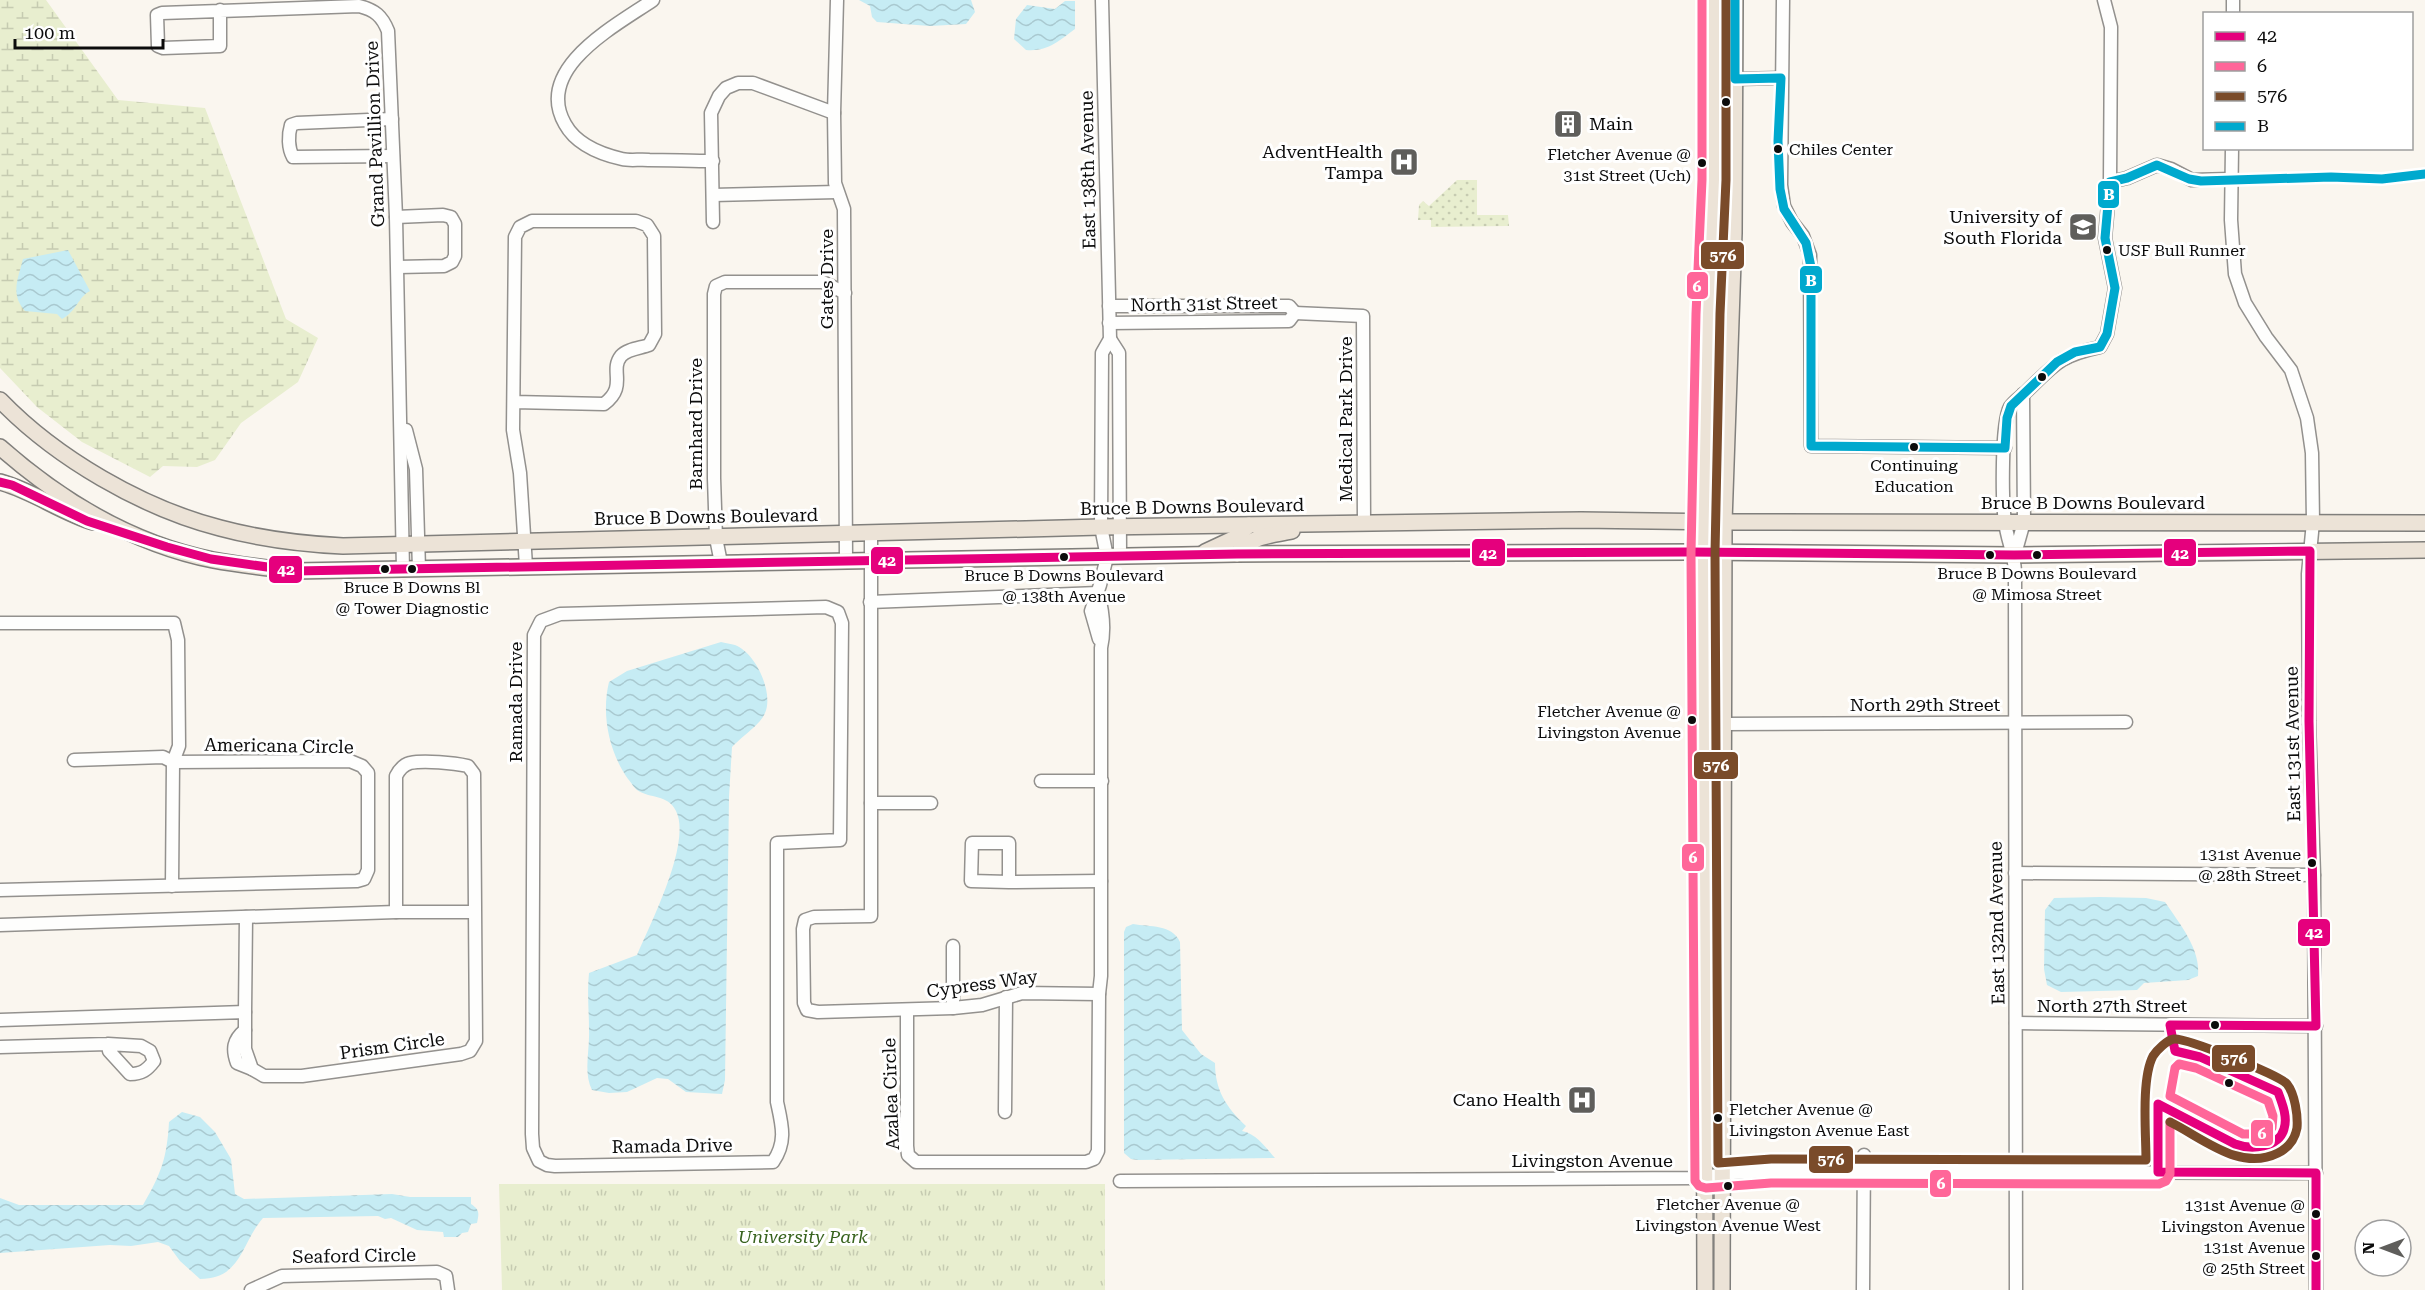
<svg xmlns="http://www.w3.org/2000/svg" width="2425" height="1290" viewBox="0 0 2425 1290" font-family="'Roboto Serif',serif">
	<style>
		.grass { fill: url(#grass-dots) }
		.wetland { fill: url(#wetland-marsh) }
		.park { fill: url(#park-tufts) }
		.water { fill: url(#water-waves) }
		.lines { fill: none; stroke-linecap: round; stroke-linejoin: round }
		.minor-casing { stroke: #93918e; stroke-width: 15 }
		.major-casing { stroke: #807f7c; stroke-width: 18 }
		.minor { stroke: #fefefd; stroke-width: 12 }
		.major { stroke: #ece3d7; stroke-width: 15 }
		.bus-1-casing { stroke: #fff; stroke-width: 14 }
		.bus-2-casing { stroke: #fff; stroke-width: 14 }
		.bus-3-casing { stroke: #fff; stroke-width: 14 }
		.bus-4-casing { stroke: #fff; stroke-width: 14 }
		.bus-1 { stroke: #e5007d; stroke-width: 9 }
		.bus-2 { stroke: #f69; stroke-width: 9 }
		.bus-3 { stroke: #7a4b2a; stroke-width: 9 }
		.bus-4 { stroke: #00a9ce; stroke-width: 9 }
		.bus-dot { fill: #0c0c0c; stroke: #fff; stroke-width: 2 }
		.labels { text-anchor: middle; stroke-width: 6; stroke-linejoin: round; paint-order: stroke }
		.bus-label { font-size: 16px; fill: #0c0c0c; stroke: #fff; text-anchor: end }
		.poi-label { font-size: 18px; fill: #0c0c0c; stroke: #fff; text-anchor: end }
		.street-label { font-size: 18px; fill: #0c0c0c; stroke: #fff }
		.park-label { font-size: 18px; font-style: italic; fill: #37621d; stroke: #fff }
		.line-badge { stroke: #fff; stroke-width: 2 }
		.badge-label { font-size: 16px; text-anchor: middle; font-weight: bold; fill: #fff }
	</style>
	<defs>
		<pattern id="grass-dots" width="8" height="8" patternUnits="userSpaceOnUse" patternTransform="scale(1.5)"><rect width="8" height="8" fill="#e8eecf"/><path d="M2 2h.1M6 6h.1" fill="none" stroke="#c6cbb1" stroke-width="1.8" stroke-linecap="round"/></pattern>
		<pattern id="wetland-marsh" width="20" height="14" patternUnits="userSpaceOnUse" patternTransform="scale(1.5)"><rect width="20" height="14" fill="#e8eecf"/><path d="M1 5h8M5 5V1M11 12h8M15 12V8" fill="none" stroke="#c6cbb1"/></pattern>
		<pattern id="park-tufts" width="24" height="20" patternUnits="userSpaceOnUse" patternTransform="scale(1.5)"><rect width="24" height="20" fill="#e8eecf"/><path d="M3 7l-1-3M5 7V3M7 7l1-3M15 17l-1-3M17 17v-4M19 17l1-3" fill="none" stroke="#c6cbb1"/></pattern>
		<pattern id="water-waves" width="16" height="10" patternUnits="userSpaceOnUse" patternTransform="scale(1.5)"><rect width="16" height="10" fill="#c6ecf4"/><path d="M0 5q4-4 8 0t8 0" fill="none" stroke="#a9c9d0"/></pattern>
	</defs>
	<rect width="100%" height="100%" fill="#faf6ef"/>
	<path class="grass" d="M1457,180H1477V215H1508L1509,226L1431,227V220H1418L1419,205L1423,201L1429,206Z"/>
	<path class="wetland" d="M0,0H46L118,100L205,108L286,319L318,338L298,382L241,423L215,460L197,467L163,466L150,477L82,442L37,407L0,368Z"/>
	<path class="park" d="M499,1184H1105V1290H502Z"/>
	<g class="water">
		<path d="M859,0H971L975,12L966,24L930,26L877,22L872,17L870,6Z"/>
		<path d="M1065,1H1075V29C1059,41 1047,52 1026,50L1014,39L1016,19L1027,5L1055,9Z"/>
		<path d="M68,250L90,291C78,297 77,311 62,319L57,314L25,311C10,294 18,279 23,259Z"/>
		<path d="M721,642C725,643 731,644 735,645C756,653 774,693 765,713C761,724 740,738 732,747L729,797L725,1080L722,1094L686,1092L668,1079L657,1078L627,1092L609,1093L592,1090C583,1072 590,1050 589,1030C589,1009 587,995 589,973L637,955C650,924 692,843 676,811C668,794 650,799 637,790C634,788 631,782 628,779C609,752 601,715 609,682L627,671Z"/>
		<path d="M2100,897L2146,898L2165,902C2179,923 2201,949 2198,976L2188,980L2144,983L2137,990L2061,992L2047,985L2044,969L2045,910L2054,898Z"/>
		<path d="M1133,924C1150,927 1172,924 1180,942L1182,1030L1201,1054L1215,1063C1215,1090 1226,1107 1246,1126L1242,1131C1257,1134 1265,1147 1275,1158L1138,1160L1131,1159L1124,1153V932L1126,927Z"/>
		<path d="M182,1112L200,1117L215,1132L231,1159L235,1194L244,1199L392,1194L410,1197H471V1204C480,1210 479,1213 477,1223L471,1224L468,1232L462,1233L458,1237H444L443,1232L417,1230L391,1218L385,1219L378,1216L263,1218C241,1243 242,1279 200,1279L180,1261L169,1246L158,1242L131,1246L110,1245L0,1253V1198L19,1205H143C161,1174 167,1158 169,1122Z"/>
	</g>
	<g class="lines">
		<g class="minor-casing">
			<g id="minor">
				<path d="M653,0C617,25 533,68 565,124C576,144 600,154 622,159C630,161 640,159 649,160C670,160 692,161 713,161"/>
				<path d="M837,0L834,113L835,183L844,209L846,560"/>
				<path d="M1783,0L1781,185L1784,206L1792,222L1803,236L1810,255L1811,446L2005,448"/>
				<path d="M220,10V46L163,48L158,46L157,15L162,13L359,6C375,10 382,16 388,31L396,217L403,570"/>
				<path d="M2233,14V0"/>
				<path d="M1735,79L1781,78"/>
				<path d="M392,119L297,123L291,125C288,135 288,148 293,157L393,156"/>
				<path d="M2232,148L2231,220L2235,274L2245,303L2266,337L2291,370L2307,418L2312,453L2313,522L2308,574L2309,721L2314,875L2316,1290"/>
				<path d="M2110,182L2127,178L2157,165L2171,169L2192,180L2232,179"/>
				<path d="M713,195L837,192"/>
				<path d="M396,217L443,215L451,217L455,224V256L452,262L444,266L398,267"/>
				<path d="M713,222L711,113L719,96L726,88L738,83H753L834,113"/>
				<path d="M1109,306H1289L1295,313L1289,321L1109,323"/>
				<path d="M1295,313L1363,316L1364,523"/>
				<path d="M1110,339L1119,353L1120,556"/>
				<path d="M514,402L604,404C628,386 609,371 621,356C627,349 641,348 649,345L655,334L654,236L647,225L636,221H532L520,227L515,237L513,430L520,473L526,566"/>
				<path d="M406,430L416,469L419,569"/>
				<path d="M871,533V916L814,917L805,920L803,929L804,1003L807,1010L818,1012L953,1008L982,1005L1022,993L1099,994"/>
				<path d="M2015,554L2024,522L2023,394"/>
				<path d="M721,563L716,538L714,478V294L716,286L725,282H823L845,293"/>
				<path d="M870,602L1098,593"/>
				<path d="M826,607L838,612L842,623L840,840L777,843V1102C782,1125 787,1142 773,1162L555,1166L547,1165L539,1161L533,1148L532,1134L534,635L541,621L560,614Z"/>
				<path d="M0,623H174L178,640L179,746L173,762L172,886"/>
				<path d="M1099,639L1091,611L1100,585L1107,557L1101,527L1102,353L1110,339L1102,0"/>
				<path d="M1723,724L2126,722"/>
				<path d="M1041,781H1102"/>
				<path d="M871,803H931"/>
				<path d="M2015,873L2314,875"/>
				<path d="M1009,882L971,881L972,843H1009V882L1101,881"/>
				<path d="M0,890L357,881L364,879L368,870V773L362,766L350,761L173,762L163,757L74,760"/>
				<path d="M396,912H474"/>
				<path d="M0,925L396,912V776C399,770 403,765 410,763C424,760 454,763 468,766L474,774L476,1041L470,1051L461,1054L302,1076H264L252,1069L245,1049V1012L0,1020"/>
				<path d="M953,946V1008"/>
				<path d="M907,1011V1146L908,1155L916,1162H1086L1094,1159L1098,1151L1099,994L1101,976V648C1105,630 1103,611 1098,593"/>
				<path d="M245,1012L246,917"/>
				<path d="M2016,1023L2316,1026"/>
				<path d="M245,1030C233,1040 232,1049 237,1063L252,1069"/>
				<path d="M0,1047L108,1044L141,1046L150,1051L154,1061C147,1070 142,1074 130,1074L109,1051L108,1044"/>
				<path d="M1005,1112L1006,997"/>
				<path d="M1120,1181L1696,1178L1733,1173L1771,1171L2316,1173"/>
				<path d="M251,1290L282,1276L437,1272L446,1276L448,1290"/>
				<path d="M1863,1290L1864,1155"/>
				<path d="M2016,1290L2015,571C2014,553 2007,539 2005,522C2002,501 2001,423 2010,407C2014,401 2022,396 2027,391C2056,363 2060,356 2100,347L2107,334L2115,288L2105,238L2110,182L2111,27L2104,0"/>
			</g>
		</g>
		<g class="major-casing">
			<g id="major">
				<path d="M0,400C56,458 142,508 220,528C261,539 301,544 343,546L1101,527L1581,520L1724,522L2425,523"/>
				<path d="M0,447C60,500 133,544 213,560C240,565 267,568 295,571L1237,554L1688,552L2014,555L2425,550"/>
				<path d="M0,482C33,491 61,512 93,522"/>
				<path d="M1205,552L1235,538L1249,525"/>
				<path d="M1237,554C1253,535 1269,536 1292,531"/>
				<path d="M1705,1290L1703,553L1708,314L1714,180V0"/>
				<path d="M1722,1290L1724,522L1734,233L1735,0"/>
			</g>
		</g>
		<use href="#minor" class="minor"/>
		<use href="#major" class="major"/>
		<g class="bus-1-casing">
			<path id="bus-1" d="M0,482L12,485L87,521L167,547L211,559L295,571L1237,554L1688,552L2014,555L2310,551L2309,721L2316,1026L2170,1025L2175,1051L2200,1057L2278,1092C2282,1103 2288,1117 2284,1129C2279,1148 2251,1150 2235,1144L2158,1104V1172L2316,1173V1290"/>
		</g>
		<g class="bus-2-casing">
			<g id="bus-2">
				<path d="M1702,0V180L1696,314L1691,553L1695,1181L1699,1186L1706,1188L1771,1183L2159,1184L2166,1181L2170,1174V1122"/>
				<path d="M2179,1064L2196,1068L2268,1101L2273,1116L2272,1128L2260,1134H2243L2170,1096L2175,1068Z"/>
			</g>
		</g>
		<g class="bus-3-casing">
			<path id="bus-3" d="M1726,0V180L1720,314L1715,553L1718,1163L1771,1159L2146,1160C2146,1134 2141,1079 2153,1056C2157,1050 2167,1040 2174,1039C2187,1038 2279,1075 2287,1084C2295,1094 2298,1116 2297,1128C2295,1139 2288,1148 2278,1153C2240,1172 2203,1138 2170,1122"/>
		</g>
		<g class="bus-4-casing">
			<path id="bus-4" d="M1735,0V79L1781,78L1778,141L1780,189L1784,209L1806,243L1811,267V446L2005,448L2007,418L2011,406L2057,362L2075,352L2100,347L2107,334L2115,288L2105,238L2110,182L2127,178L2157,165L2189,179L2201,181L2331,177L2382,179L2425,174"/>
		</g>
		<use href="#bus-1" class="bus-1"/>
		<use href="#bus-2" class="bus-2"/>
		<use href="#bus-3" class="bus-3"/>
		<use href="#bus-4" class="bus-4"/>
	</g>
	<defs>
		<g id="building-square" transform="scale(1.5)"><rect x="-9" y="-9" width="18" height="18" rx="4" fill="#5f5e5b" stroke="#fff"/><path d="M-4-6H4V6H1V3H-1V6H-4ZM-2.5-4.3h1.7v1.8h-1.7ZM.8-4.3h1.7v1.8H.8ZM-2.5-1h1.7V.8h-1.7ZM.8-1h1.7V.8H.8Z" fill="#fff"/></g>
		<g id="hospital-square" transform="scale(1.5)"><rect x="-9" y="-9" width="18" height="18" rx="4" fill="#5f5e5b" stroke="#fff"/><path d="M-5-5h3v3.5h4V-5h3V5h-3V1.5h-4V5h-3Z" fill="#fff"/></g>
		<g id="university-square" transform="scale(1.5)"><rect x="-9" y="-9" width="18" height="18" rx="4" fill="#5f5e5b" stroke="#fff"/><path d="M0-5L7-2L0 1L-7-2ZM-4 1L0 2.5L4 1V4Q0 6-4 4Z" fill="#fff"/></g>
	</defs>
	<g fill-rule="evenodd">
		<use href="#building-square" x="1568" y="124"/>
		<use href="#hospital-square" x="1404" y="162"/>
		<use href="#university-square" x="2083" y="227"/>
		<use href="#hospital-square" x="1582" y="1100"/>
	</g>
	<g class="bus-dot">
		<circle cx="1726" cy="102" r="5"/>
		<circle cx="1778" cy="149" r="5"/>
		<circle cx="1702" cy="163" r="5"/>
		<circle cx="2107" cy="250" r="5"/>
		<circle cx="2042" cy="377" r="5"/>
		<circle cx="1914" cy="447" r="5"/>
		<circle cx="1990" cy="555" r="5"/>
		<circle cx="2037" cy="555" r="5"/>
		<circle cx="1064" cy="557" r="5"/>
		<circle cx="385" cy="569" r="5"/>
		<circle cx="412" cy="569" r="5"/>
		<circle cx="1692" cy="720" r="5"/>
		<circle cx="2312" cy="863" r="5"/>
		<circle cx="2215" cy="1025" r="5"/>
		<circle cx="2229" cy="1083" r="5"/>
		<circle cx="1718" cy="1118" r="5"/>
		<circle cx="1728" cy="1186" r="5"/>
		<circle cx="2316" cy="1214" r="5"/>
		<circle cx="2316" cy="1256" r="5"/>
	</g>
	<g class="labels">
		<g class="bus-label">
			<text x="1789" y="155" text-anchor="start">Chiles Center</text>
			<text x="1691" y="160">Fletcher Avenue @<tspan x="1691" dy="21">31st Street (Uch)</tspan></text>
			<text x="2118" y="256" text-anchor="start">USF Bull Runner</text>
			<text x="1914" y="471" text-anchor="middle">Continuing<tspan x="1914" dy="21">Education</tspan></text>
			<text x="2037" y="579" text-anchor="middle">Bruce B Downs Boulevard<tspan x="2037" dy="21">@ Mimosa Street</tspan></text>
			<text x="1064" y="581" text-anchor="middle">Bruce B Downs Boulevard<tspan x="1064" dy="21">@ 138th Avenue</tspan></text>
			<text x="412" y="593" text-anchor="middle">Bruce B Downs Bl<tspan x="412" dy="21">@ Tower Diagnostic</tspan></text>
			<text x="1681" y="717">Fletcher Avenue @<tspan x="1681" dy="21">Livingston Avenue</tspan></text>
			<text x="2301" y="860">131st Avenue<tspan x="2301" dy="21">@ 28th Street</tspan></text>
			<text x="1729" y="1115" text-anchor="start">Fletcher Avenue @<tspan x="1729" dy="21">Livingston Avenue East</tspan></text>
			<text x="1728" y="1210" text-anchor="middle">Fletcher Avenue @<tspan x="1728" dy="21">Livingston Avenue West</tspan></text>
			<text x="2305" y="1211">131st Avenue @<tspan x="2305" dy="21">Livingston Avenue</tspan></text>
			<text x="2305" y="1253">131st Avenue<tspan x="2305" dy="21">@ 25th Street</tspan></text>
		</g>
		<g class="poi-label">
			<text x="1589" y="130" text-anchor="start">Main</text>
			<text x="1383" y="158">AdventHealth<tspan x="1383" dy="21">Tampa</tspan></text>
			<text x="2062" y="223">University of<tspan x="2062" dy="21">South Florida</tspan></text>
			<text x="1561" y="1106">Cano Health</text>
		</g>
		<g class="street-label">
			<text transform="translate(375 134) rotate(-92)" y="6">Grand Pavillion Drive</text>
			<text transform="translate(1088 170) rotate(-91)" y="6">East 138th Avenue</text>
			<text transform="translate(827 279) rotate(-90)" y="6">Gates Drive</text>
			<text transform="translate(1204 304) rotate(-1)" y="6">North 31st Street</text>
			<text transform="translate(1346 419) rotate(-90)" y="6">Medical Park Drive</text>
			<text transform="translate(696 424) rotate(-90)" y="6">Barnhard Drive</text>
			<text x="2093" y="509">Bruce B Downs Boulevard</text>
			<text transform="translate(1192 507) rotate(-1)" y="6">Bruce B Downs Boulevard</text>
			<text transform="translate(706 517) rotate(-1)" y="6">Bruce B Downs Boulevard</text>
			<text transform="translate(516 702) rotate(-90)" y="6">Ramada Drive</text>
			<text x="1925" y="711">North 29th Street</text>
			<text transform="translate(2293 744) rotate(-91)" y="6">East 131st Avenue</text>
			<text transform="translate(279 746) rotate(1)" y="6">Americana Circle</text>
			<text transform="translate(1997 923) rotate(-91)" y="6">East 132nd Avenue</text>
			<text transform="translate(982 984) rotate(-8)" y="6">Cypress Way</text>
			<text x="2112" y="1012">North 27th Street</text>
			<text transform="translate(392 1046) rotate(-8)" y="6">Prism Circle</text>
			<text transform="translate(891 1094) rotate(-92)" y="6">Azalea Circle</text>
			<text transform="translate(672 1146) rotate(-1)" y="6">Ramada Drive</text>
			<text x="1592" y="1167">Livingston Avenue</text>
			<text transform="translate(354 1256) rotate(-1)" y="6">Seaford Circle</text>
		</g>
		<g class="park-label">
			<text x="803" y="1243">University Park</text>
		</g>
	</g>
	<g class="line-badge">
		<rect x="2097" y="180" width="23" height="29" rx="6" fill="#00a9ce"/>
		<rect x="1700" y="241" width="45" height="29" rx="6" fill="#7a4b2a"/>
		<rect x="1799" y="265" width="24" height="29" rx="6" fill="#00a9ce"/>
		<rect x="1686" y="271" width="23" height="29" rx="6" fill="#f69"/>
		<rect x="2163" y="538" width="34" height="29" rx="6" fill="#e5007d"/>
		<rect x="1471" y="538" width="35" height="29" rx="6" fill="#e5007d"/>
		<rect x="870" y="546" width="34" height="29" rx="6" fill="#e5007d"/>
		<rect x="268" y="555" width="35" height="29" rx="6" fill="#e5007d"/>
		<rect x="1693" y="751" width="46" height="29" rx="6" fill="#7a4b2a"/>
		<rect x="1681" y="843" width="24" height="29" rx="6" fill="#f69"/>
		<rect x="2297" y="918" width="34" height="29" rx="6" fill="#e5007d"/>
		<rect x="2211" y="1044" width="45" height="29" rx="6" fill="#7a4b2a"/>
		<rect x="2250" y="1119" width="24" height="28" rx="6" fill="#f69"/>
		<rect x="1808" y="1145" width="46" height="29" rx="6" fill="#7a4b2a"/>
		<rect x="1929" y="1169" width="23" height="29" rx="6" fill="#f69"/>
	</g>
	<g class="badge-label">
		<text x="2109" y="200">B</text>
		<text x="1723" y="261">576</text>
		<text x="1811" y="286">B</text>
		<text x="1697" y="292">6</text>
		<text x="2180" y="559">42</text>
		<text x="1488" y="559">42</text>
		<text x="887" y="566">42</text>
		<text x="286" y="575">42</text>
		<text x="1716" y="771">576</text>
		<text x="1693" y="863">6</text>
		<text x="2314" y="938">42</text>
		<text x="2234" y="1064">576</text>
		<text x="2262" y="1139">6</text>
		<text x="1831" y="1165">576</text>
		<text x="1941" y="1189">6</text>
	</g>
	<rect x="2203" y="12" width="210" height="138" fill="#ffffff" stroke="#9e9e9e" stroke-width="1.5"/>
	<rect x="2215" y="32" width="30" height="9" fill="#e5007d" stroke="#9e9e9e" stroke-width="1.5"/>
	<text x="2257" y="42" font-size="18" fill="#0c0c0c">42</text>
	<rect x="2215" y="62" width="30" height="9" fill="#ff6699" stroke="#9e9e9e" stroke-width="1.5"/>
	<text x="2257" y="72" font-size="18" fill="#0c0c0c">6</text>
	<rect x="2215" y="92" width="30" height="9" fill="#7a4b2a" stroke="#9e9e9e" stroke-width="1.5"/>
	<text x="2257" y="102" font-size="18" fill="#0c0c0c">576</text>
	<rect x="2215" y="122" width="30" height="9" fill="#00a9ce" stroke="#9e9e9e" stroke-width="1.5"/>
	<text x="2257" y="132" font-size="18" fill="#0c0c0c">B</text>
	<g transform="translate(2383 1248) rotate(270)"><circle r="28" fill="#ffffff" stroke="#9e9e9e" stroke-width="1.5"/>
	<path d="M0-4.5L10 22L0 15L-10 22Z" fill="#5f5e5b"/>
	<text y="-9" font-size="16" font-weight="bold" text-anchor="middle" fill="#0c0c0c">N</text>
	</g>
	<path d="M15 39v9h148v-9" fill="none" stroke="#0c0c0c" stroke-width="3"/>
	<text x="24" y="39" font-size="18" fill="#0c0c0c" stroke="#ffffff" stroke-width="4.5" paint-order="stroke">100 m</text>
</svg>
